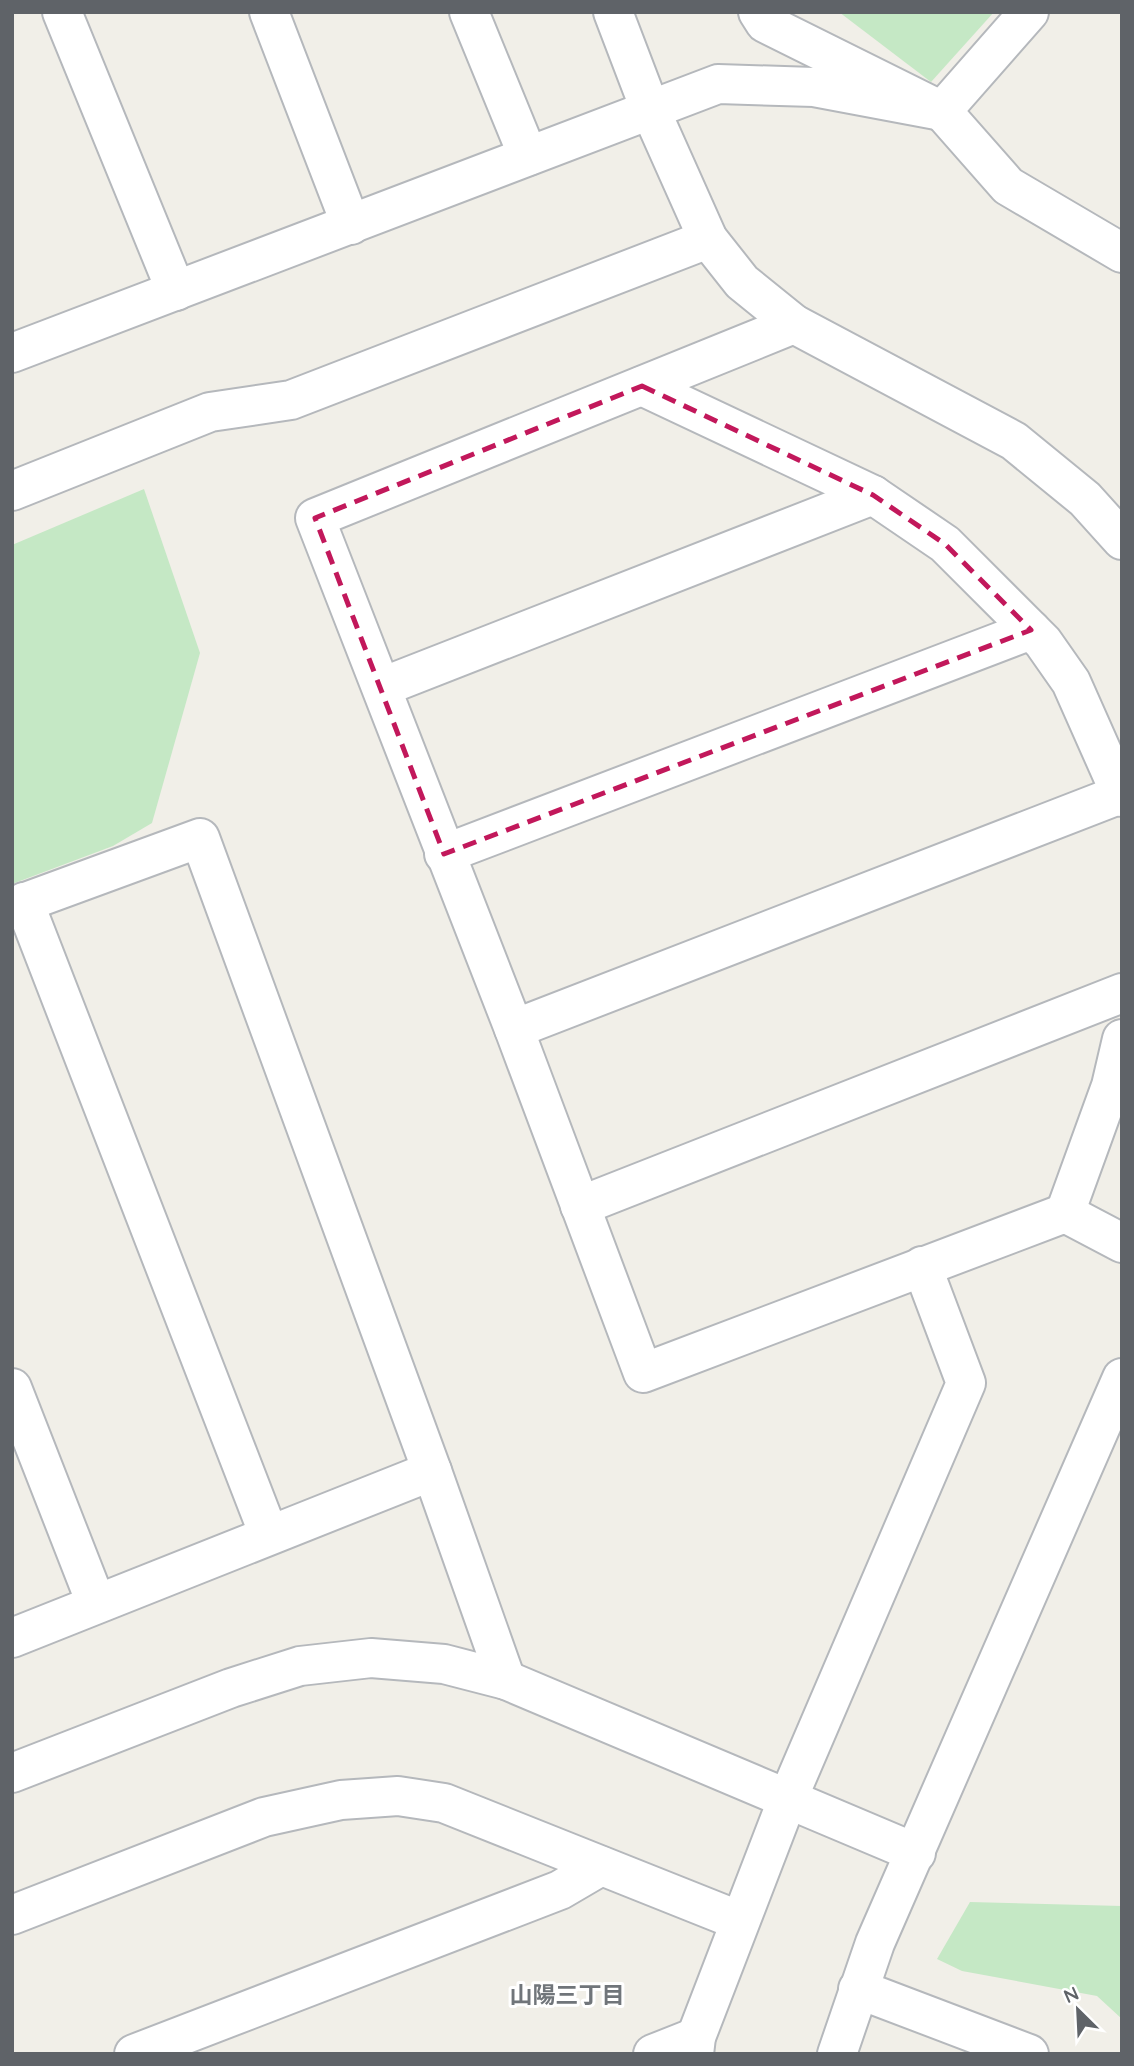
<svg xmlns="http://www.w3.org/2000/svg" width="1134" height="2066" viewBox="0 0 1134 2066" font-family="Quicksand,'Noto Sans JP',sans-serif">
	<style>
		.green { fill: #c5e8c5 }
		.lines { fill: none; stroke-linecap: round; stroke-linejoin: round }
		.minor-casing { stroke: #b5b8bc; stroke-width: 42 }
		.minor { stroke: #fff; stroke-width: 38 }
		.marked { fill: none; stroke: #c2185b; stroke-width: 5; stroke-dasharray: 14 9; stroke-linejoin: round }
		.labels { text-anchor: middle; stroke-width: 6; stroke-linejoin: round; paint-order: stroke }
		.neighbourhood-label { font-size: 23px; font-weight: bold; fill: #70757a; stroke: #fff }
	</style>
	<rect width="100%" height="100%" fill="#f1efe8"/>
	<g class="green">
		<path d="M839,12H994L931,82Z"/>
		<path d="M144,489L200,653L152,823L113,846L12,884V545Z"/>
		<path d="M970,1902L1122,1906V2019L1097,1996L962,1971L937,1959Z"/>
	</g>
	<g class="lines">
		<g class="minor-casing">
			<g id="minor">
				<path d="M62,12L176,291"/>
				<path d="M269,12L351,225"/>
				<path d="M469,12L528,156"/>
				<path d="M613,12L650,109L708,239L742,282L794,324L1014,441L1085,499L1122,540"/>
				<path d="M758,12L765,23L942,111L1008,186L1122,253"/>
				<path d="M942,111L1029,12"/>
				<path d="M794,324L315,518L514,1029L643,1373L1065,1213L1122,1243"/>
				<path d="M12,353L718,84L814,87L942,111"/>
				<path d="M642,386L873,495L945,544L1043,642L1071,682L1122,797"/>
				<path d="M12,491L210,412L291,400L708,239"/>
				<path d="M382,687L873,495"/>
				<path d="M444,854L1031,630"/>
				<path d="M24,902L269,1535"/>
				<path d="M12,907L200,838L432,1471L506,1680"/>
				<path d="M514,1029L1121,794"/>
				<path d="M580,1206L1122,993"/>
				<path d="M1065,1213L1111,1086L1122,1039"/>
				<path d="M12,1388L96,1603"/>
				<path d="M12,1638L432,1471"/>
				<path d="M12,1773L231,1688L300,1666L371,1658L444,1664L506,1680L916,1853"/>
				<path d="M12,1915L264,1817L341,1800L398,1796L444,1803L740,1921"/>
				<path d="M858,1989L1029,2054"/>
				<path d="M134,2054L560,1890L601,1866"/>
				<path d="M653,2054L696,2037"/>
				<path d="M694,2054L696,2037L788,1798L966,1383L922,1266"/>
				<path d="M837,2054L875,1943L1122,1378"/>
			</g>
		</g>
		<use href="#minor" class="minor"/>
	</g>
	<path class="marked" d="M642,386L873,495L945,544L1031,630L444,854L315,518Z"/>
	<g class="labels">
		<g class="neighbourhood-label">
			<text x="567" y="2003">山陽三丁目</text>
		</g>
	</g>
	<rect width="1134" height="2066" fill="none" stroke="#5f6368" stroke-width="28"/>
	<g transform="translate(1078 2010) rotate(336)" stroke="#ffffff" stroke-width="5" paint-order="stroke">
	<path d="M0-5L12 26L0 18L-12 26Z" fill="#5f6368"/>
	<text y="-10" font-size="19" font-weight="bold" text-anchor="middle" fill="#5f6368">N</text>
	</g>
</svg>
